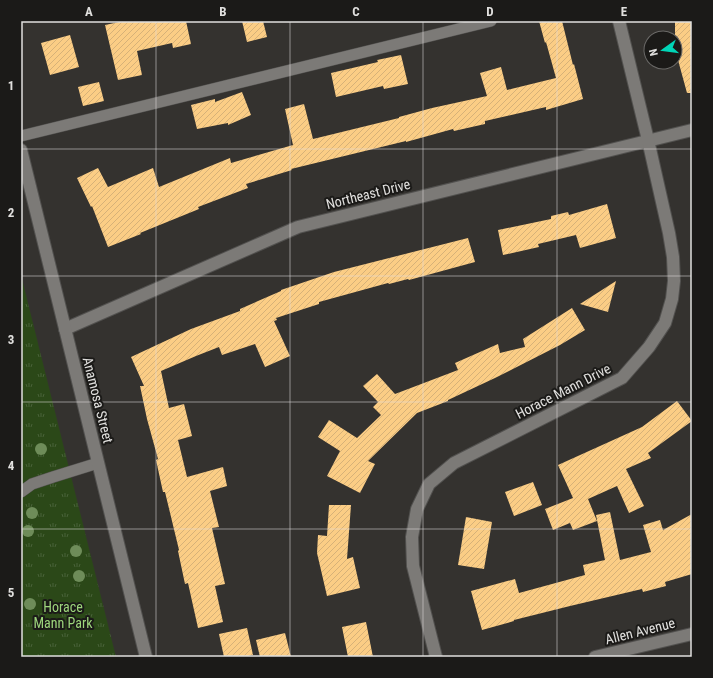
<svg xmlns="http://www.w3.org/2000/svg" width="713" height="678" viewBox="0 0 713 678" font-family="'Roboto Condensed',sans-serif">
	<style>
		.park { fill: url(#park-tufts) }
		.building { fill: url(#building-hatch) }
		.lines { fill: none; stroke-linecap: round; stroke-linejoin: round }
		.service-casing { stroke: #52514f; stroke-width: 12 }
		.minor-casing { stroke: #52514f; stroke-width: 14 }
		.secondary-casing { stroke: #52514f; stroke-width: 14 }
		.service { stroke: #7c7a77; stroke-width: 11 }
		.minor { stroke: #7c7a77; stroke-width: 12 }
		.secondary { stroke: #7c7a77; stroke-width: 12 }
		.tree { fill: #6e8c59 }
		.grid { fill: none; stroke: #e1e0de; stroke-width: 1; stroke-opacity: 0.55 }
		.labels { text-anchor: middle; stroke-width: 4; stroke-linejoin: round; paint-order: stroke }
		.street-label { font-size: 14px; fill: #e1e0de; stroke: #1b1a18 }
		.park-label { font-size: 14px; fill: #9dd67c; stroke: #1b1a18 }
		.neatline { fill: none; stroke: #e1e0de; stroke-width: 1.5 }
		.grid-label { font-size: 13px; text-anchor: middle; font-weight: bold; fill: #e1e0de }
	</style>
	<defs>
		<pattern id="park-tufts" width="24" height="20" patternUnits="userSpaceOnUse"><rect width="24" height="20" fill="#2b4818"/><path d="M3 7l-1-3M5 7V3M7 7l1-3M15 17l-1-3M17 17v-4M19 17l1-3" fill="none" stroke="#496239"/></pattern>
		<pattern id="building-hatch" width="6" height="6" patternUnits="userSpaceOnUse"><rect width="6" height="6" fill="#fbcd85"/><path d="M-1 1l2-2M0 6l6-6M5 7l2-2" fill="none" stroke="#d6b178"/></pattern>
	</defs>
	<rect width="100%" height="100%" fill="#34322f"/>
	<path class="park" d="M21,275L116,657H21Z"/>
	<g class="building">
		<path d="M124,21H186L191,44L173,48L172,43L137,51L142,75L118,80L105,25Z"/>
		<path d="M242,21H263L267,37L247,42Z"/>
		<path d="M539,21H562L573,65L574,64L583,99L546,110V107L485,121V124L454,131L453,129L406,142V141L291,169L292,170L246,184L248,188L198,207L199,209L140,233L141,234L108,247L92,206L91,207L77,178L98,168L108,187L153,168L159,187L230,158L231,163L293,145L285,109L304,104L313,139L399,118V117L432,108L487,96L480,73L501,67L507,90L556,78L546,42L545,43Z"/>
		<path d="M675,21H692V93H687L675,49Z"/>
		<path d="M70,35L79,67L50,75L41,43Z"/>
		<path d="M401,55L408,84L384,89L383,86L336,97L331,73L378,62L377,60Z"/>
		<path d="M99,82L104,101L83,106L78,87Z"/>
		<path d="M242,92L251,115L228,125V123L197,129L191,105L215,99V102Z"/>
		<path d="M607,204L616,238L580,248L576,235L538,244L539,247L503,255L498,230L551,219V216L568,212L569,215Z"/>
		<path d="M468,238L475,262L409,280L408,279L389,284L388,283L319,302V304L276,318L277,320L274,321L290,356L265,367L255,344L222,355L219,347L196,356L161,371L169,408L184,404L192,436L178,440L187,477L223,467L227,486L210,491L219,527L212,528L225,584L215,586L223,622L198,628L188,583L185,584L178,551L179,550L165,492H163L156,460L158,459L147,419L140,386H144L131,357L191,329L240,311V309L281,291V290L334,272Z"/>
		<path d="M616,281L608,312L580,304Z"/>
		<path d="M572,308L585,330L560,345L495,378L448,400V401L417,413L368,461L375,464L360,493L327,476L340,451L318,437L329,420L357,438L381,415L373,407L378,402L363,386L377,374L395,394L458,370L455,363L498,344L500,353L525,347L523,339Z"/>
		<path d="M677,401L692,421L648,453L651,458L626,469L644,506L629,513L617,486L588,499L597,521L573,530L570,523L553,530L545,509L573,498L558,465L642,427Z"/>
		<path d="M533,482L542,505L514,516L505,492Z"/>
		<path d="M329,505H351L347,559L353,557L360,588L327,596L317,553L318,535L327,536Z"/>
		<path d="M610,512L620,560L651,552L643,525L660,520L663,530L692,514V574L665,582L666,586L643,592L642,589L570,606L514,620V621L482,630L471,591L515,579L519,593L585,575L583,565L605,560L596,515Z"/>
		<path d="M466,517L492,522L484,569L458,565Z"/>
		<path d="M366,622L373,657H348L342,627Z"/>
		<path d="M247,628L253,655L243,657H224L219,634Z"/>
		<path d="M285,633L291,657H260L256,640Z"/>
	</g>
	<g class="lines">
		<g class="service-casing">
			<g id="service">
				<path d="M21,136L491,21"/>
				<path d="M21,492L32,484L53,477L98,463"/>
			</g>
		</g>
		<g class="minor-casing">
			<g id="minor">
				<path d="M65,329L298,227L692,130"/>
				<path d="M436,657L413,566L412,537L417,509L429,484L454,463L622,378L649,347L665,323L672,299L674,281L673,257L669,233L648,140L619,21"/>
				<path d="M595,657L692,634"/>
			</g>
		</g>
		<g class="secondary-casing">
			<path id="secondary" d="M21,150L146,657"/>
		</g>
		<use href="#service" class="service"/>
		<use href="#minor" class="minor"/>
		<use href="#secondary" class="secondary"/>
	</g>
	<g class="tree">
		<circle cx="41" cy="449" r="6"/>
		<circle cx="32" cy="513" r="6"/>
		<circle cx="28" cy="531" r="6"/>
		<circle cx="76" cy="551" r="6"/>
		<circle cx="79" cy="576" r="6"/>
		<circle cx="30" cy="604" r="6"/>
	</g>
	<path class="grid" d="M156,21V657M290,21V657M423,21V657M557,21V657M21,149H692M21,276H692M21,402H692M21,529H692"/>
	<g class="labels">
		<g class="street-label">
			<text transform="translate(368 194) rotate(-14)" y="5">Northeast Drive</text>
			<text transform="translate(563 391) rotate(-27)" y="5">Horace Mann Drive</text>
			<text transform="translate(98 400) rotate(76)" y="5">Anamosa Street</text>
			<text transform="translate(640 631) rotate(-14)" y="5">Allen Avenue</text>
		</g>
		<g class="park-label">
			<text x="63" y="612">Horace<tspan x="63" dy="16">Mann Park</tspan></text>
		</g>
	</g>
	<rect width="713" height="678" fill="none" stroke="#1b1a18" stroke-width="44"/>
	<g transform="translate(663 50) rotate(256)"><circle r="19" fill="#1b1a18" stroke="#6a6967"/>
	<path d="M0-3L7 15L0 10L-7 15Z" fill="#01d5b7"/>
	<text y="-6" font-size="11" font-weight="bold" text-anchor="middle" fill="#e1e0de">N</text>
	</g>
	<rect x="22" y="22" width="669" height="634" class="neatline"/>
	<g class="grid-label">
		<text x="89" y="16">A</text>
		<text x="223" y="16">B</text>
		<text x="356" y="16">C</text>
		<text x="490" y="16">D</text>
		<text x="624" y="16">E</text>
		<text x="11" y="90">1</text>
		<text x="11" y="217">2</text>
		<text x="11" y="344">3</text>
		<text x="11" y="470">4</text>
		<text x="11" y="597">5</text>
	</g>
</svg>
